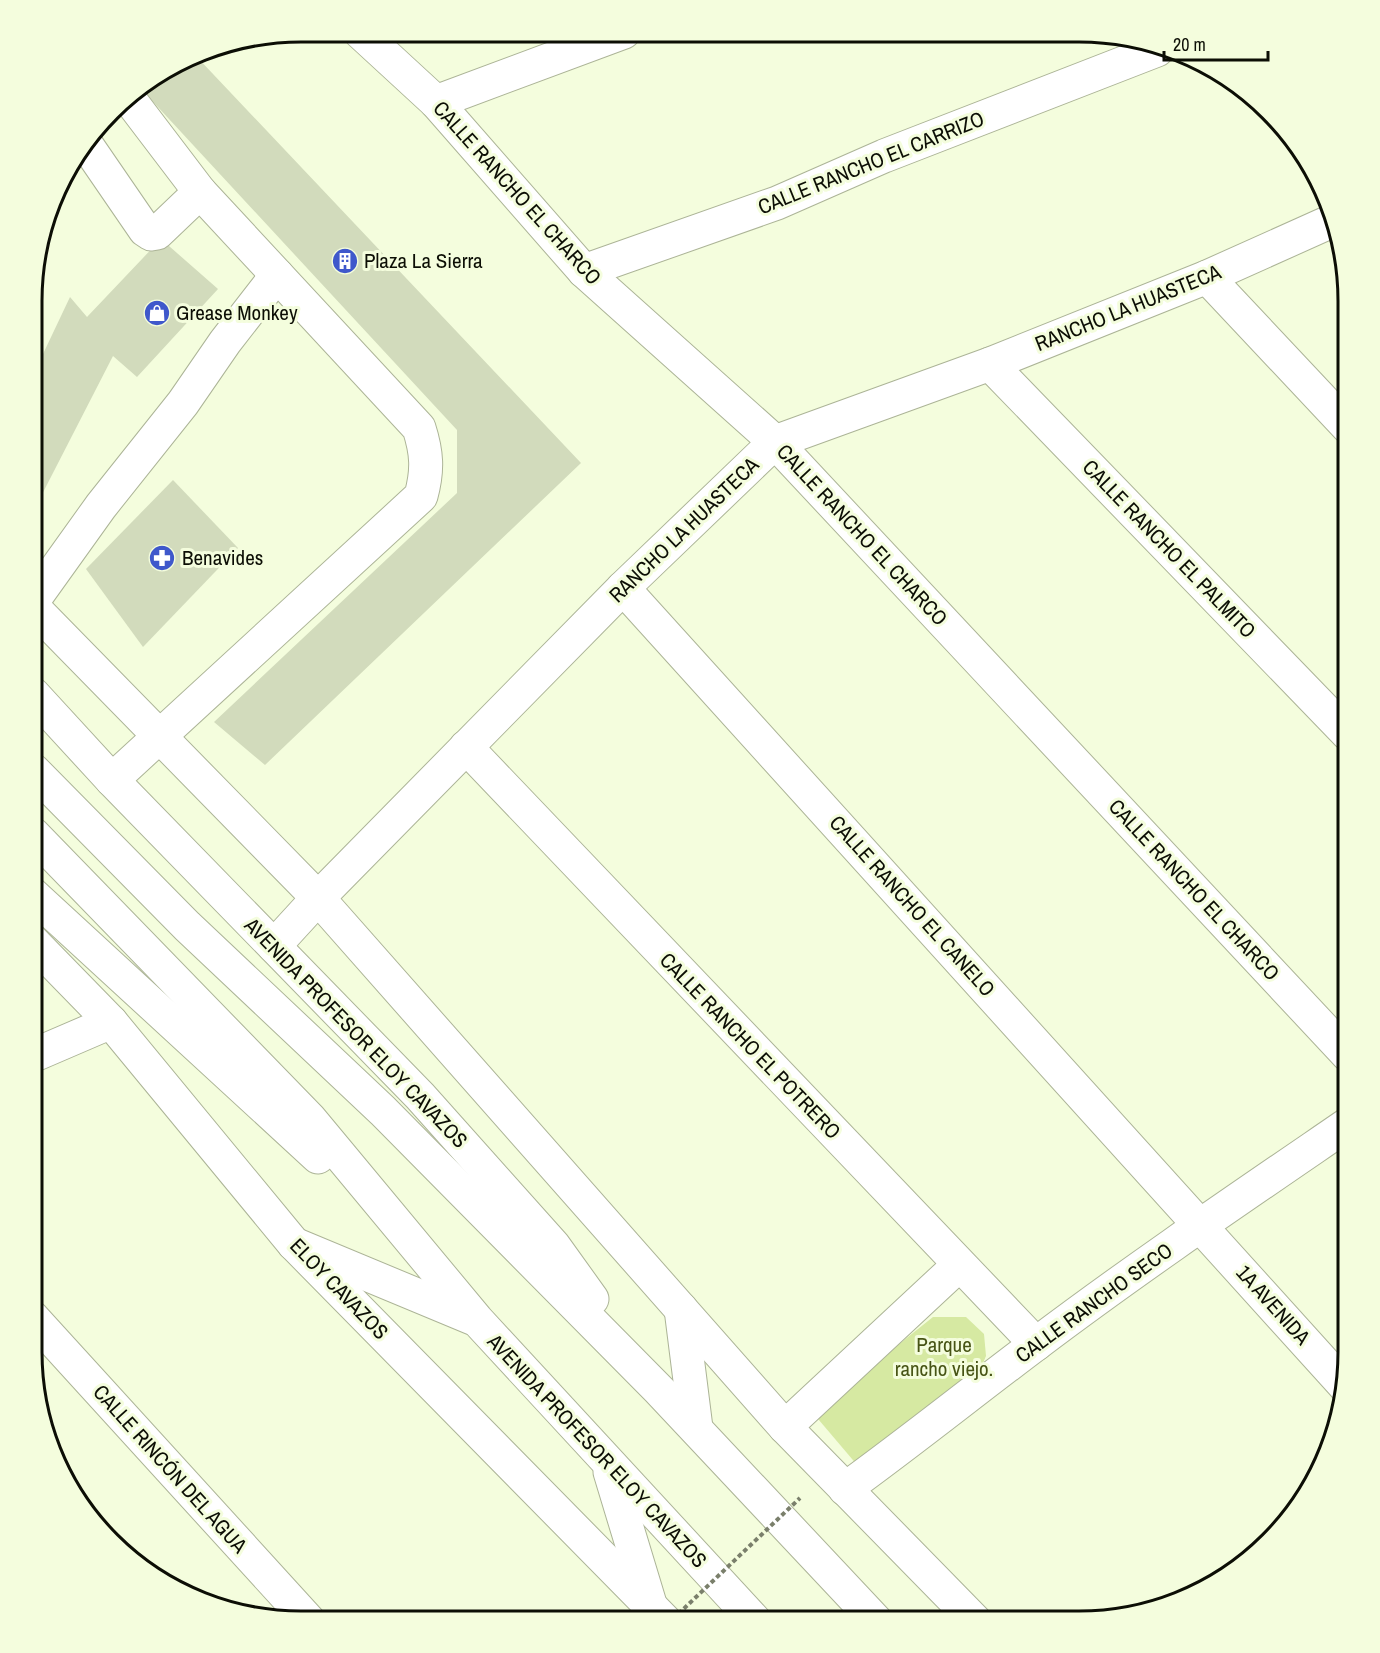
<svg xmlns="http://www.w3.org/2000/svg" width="1380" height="1653" viewBox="0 0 1380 1653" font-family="'Archivo Narrow',sans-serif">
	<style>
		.green { fill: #d6e9a2 }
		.building { fill: #d2dbbc }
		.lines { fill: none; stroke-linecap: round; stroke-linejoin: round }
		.minor-casing { stroke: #acb497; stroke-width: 35 }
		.major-casing { stroke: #acb497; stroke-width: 35 }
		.minor { stroke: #fff; stroke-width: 33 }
		.major { stroke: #fff; stroke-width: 33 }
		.path-bridge { stroke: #7a7f6b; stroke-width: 4; stroke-dasharray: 4.5 3; stroke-linecap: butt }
		.labels { text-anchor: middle; stroke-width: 6; stroke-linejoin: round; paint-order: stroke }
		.street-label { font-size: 21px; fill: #0c0e05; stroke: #f4fddd }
		.poi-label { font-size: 21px; fill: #0c0e05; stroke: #f4fddd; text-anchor: start }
		.park-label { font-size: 21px; fill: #475415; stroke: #f4fddd }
		.rim { fill: none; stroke: #0c0e05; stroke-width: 3 }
	</style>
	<rect width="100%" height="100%" fill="#f4fddd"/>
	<path class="green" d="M933,1317H966L984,1334L986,1356L975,1382L858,1466L813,1413Z"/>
	<g class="building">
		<path d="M196,56L581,463L265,765L214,722L457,493V430L144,92L162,76Z"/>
		<path d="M161,239L218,289L137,377L113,356L35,508L33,507L34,373L70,297L87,317Z"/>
		<path d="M34,267L42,321L34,322Z"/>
		<path d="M173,480L238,548L143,647L86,569Z"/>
	</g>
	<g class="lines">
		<g class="minor-casing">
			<g id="minor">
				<path d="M360,32L436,102L584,271L775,442L1348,1055"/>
				<path d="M436,102L624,32"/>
				<path d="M86,144L145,230L151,234L157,233L200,192"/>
				<path d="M584,271L777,203L884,156L1157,50"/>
				<path d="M1207,277L1348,427"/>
				<path d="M990,364L1348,734"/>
				<path d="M623,588L1345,1386"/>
				<path d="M33,601L101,506L183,403L225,342L277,275"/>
				<path d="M33,607L318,898L785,1427L975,1621"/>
				<path d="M466,747L1036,1344"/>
				<path d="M112,780L421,496C428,470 427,453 419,428L200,192L127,96"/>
				<path d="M32,941L111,1022L294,1244L665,1621"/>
				<path d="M274,946L318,898L623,588L775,442L990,364L1207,277L1334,220"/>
				<path d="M32,1056L111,1022"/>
				<path d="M32,1317L309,1621"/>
				<path d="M785,1427L959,1265"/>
				<path d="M845,1489C910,1442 972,1392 1036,1344C1138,1267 1243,1196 1348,1124"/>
			</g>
		</g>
		<g class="major-casing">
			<g id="major">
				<path d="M33,694L112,780L420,1096L554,1246L592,1299"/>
				<path d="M33,770L187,926L383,1111L659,1390L876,1621"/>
				<path d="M33,834L310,1119L477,1320L755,1621"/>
				<path d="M32,894L318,1157"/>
				<path d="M294,1244L472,1318"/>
				<path d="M681,1309L696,1428"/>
				<path d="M610,1472L650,1604"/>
			</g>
		</g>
		<use href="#minor" class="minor"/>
		<use href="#major" class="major"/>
		<path class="path-bridge" d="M673,1619L800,1498"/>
	</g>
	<defs>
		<g id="building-disc" transform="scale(1.35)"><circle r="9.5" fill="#3f58cb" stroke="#f4fddd"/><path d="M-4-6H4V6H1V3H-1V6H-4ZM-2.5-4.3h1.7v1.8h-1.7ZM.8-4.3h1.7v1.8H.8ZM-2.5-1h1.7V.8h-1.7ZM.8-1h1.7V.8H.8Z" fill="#fff"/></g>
		<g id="shop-disc" transform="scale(1.35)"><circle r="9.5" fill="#3f58cb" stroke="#f4fddd"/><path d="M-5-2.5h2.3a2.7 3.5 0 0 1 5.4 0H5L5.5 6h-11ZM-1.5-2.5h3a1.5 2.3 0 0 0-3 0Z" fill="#fff"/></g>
		<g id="pharmacy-disc" transform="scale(1.35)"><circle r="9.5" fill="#3f58cb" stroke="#f4fddd"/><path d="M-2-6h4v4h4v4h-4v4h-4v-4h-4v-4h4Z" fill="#fff"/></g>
	</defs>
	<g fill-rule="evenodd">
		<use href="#building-disc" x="345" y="261"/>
		<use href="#shop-disc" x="157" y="313"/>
		<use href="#pharmacy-disc" x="162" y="558"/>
	</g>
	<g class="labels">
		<g class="street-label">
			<text transform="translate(871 163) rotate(-22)" y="7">CALLE RANCHO EL CARRIZO</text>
			<text transform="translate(517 193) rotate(48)" y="7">CALLE RANCHO EL CHARCO</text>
			<text transform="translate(1128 308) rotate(-22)" y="7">RANCHO LA HUASTECA</text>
			<text transform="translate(684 530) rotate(-44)" y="7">RANCHO LA HUASTECA</text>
			<text transform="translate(862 535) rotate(47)" y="7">CALLE RANCHO EL CHARCO</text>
			<text transform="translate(1169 549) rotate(46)" y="7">CALLE RANCHO EL PALMITO</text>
			<text transform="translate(1194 890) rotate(47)" y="7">CALLE RANCHO EL CHARCO</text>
			<text transform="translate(912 906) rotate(48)" y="7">CALLE RANCHO EL CANELO</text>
			<text transform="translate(356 1033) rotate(46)" y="7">AVENIDA PROFESOR ELOY CAVAZOS</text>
			<text transform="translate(750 1046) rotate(46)" y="7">CALLE RANCHO EL POTRERO</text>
			<text transform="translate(339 1289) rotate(46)" y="7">ELOY CAVAZOS</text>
			<text transform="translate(1094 1303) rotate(-36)" y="7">CALLE RANCHO SECO</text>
			<text transform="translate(1273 1305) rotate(48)" y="7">1A AVENIDA</text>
			<text transform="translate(597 1451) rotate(47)" y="7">AVENIDA PROFESOR ELOY CAVAZOS</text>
			<text transform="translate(170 1469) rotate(48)" y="7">CALLE RINCÓN DEL AGUA</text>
		</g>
		<g class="poi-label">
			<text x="364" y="268">Plaza La Sierra</text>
			<text x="176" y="320">Grease Monkey</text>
			<text x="182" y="565">Benavides</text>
		</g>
		<g class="park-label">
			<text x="944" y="1352">Parque<tspan x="944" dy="24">rancho viejo.</tspan></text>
		</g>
	</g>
	<path d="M0 0H1380V1653H0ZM301 42H1079A259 259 0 0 1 1338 301V1352A259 259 0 0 1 1079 1611H301A259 259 0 0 1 42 1352V301A259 259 0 0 1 301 42Z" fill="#f4fddd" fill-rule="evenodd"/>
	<path class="rim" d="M301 42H1079A259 259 0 0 1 1338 301V1352A259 259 0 0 1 1079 1611H301A259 259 0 0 1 42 1352V301A259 259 0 0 1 301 42Z"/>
	<path d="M1164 51v9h104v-9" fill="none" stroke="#0c0e05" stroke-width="3"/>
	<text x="1173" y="51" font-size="18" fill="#0c0e05" stroke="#f4fddd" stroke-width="4.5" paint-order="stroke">20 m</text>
</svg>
